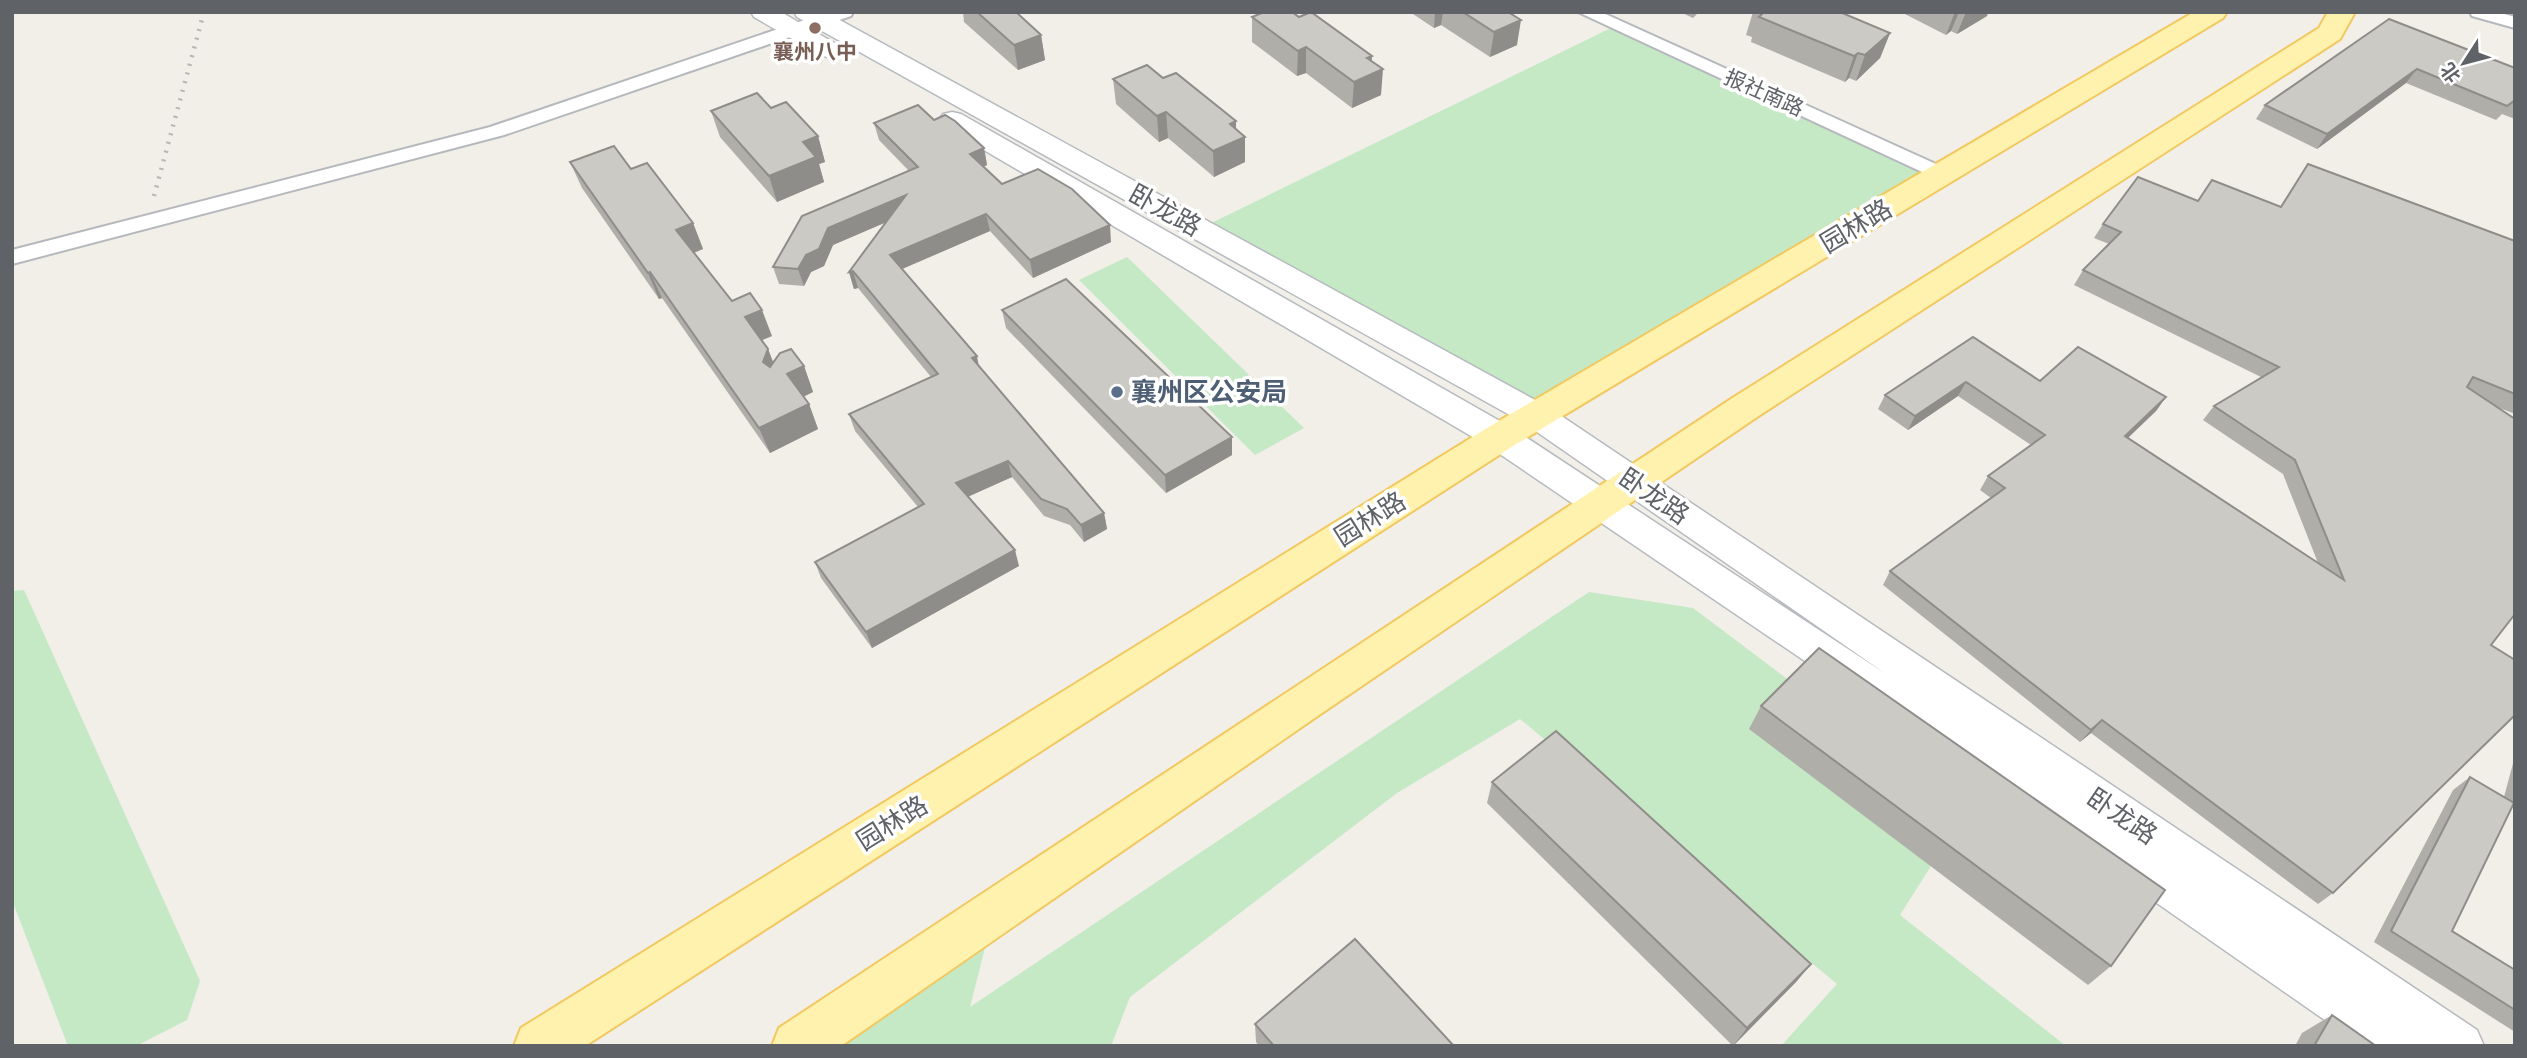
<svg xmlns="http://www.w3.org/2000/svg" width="2527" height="1058" viewBox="0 0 2527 1058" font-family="Signika,'Noto Sans SC',sans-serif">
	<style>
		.green { fill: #c5e8c5 }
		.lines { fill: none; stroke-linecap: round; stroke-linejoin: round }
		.street-casing { stroke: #b5b8bc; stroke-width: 4 }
		.secondary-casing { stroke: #b6babf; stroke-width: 3 }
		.primary-casing { stroke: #f2c960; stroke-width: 4 }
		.street { fill: #fff; fill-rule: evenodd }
		.secondary { fill: #fff; fill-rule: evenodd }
		.primary { fill: #fff2af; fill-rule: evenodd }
		.rail { stroke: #b6b7b8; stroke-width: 4.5; stroke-dasharray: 2 7; stroke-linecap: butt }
		.wall { fill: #afaea9 }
		.shaded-wall { fill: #8f8d8a }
		.building { fill: #cccac5; stroke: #8f8d8a; stroke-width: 2 }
		.education-dot { fill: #8d6e63; stroke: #fff; stroke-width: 2.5 }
		.service-dot { fill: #5c6f8a; stroke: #fff; stroke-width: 2.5 }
		.labels { text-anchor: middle; stroke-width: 7; stroke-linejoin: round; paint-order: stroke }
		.far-education-label { font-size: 21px; font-weight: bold; fill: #785e54; stroke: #fff }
		.far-street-label { font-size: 21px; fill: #5f6368; stroke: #fff }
		.street-label { font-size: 26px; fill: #5f6368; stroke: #fff }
		.service-label { font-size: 26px; font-weight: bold; fill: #4e5e75; stroke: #fff; text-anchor: start }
	</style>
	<rect width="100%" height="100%" fill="#f1efe8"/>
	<g class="green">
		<path d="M1615,26L1942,174L1536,415L1199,229Z"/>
		<path d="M1127,257L1304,428L1255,455L1079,280Z"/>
		<path d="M24,590L200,981L187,1020L136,1046H68L12,900V591Z"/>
		<path d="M1589,592L1693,608L1794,684L1931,866L1900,915L2066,1046H1781L1837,984L1520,719L1397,793L1130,997L1111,1046H797L994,912L970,1007Z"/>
	</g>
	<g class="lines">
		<g class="street-casing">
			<g id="street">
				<path d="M828,12H853L851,16L504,135L12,264V250L490,127Z"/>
				<path d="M1578,12H1601L1949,170L1952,174L1949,178H1935Z"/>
				<path d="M2470,12H2497L2515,17V28L2472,16Z"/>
			</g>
		</g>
		<g class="secondary-casing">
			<g id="secondary">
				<path d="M751,12H781L836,44L840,49L836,54L827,57L818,54L754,17Z"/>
				<path d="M794,12H825L1548,407L2477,1030L2484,1046H2362L1989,786L1488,446L943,126L939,120L943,114L952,112L961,114L1512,428L1886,674L1524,423L797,17Z"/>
			</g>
		</g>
		<g class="primary-casing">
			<g id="primary">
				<path d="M2194,12H2227L2223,18L1513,446L585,1046H514L521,1028L1487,428Z"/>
				<path d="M2328,12H2355L2340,39L1757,417L1319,715L841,1046H772L779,1028L1731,399L2319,28Z"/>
			</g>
		</g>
		<use href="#street" class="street"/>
		<use href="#secondary" class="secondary"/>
		<use href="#primary" class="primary"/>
		<path class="rail" d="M154,196L204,12"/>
	</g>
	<g class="wall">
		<path d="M963,12H1016L1041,35L1045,60L1018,70L964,22Z"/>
		<path d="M1410,12H1508L1517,45L1490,57L1441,25L1434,28Z"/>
		<path d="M1680,12H1699L1693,18Z"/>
		<path d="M1753,12H1840L1890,33L1880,58L1856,81L1849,78L1845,82L1751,42L1752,37L1746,35Z"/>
		<path d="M1901,12H1988L1987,16L1957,34L1951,31L1946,35Z"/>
		<path d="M1252,17L1372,61L1381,95L1352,108L1306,73L1297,76L1252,42Z"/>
		<path d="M2389,19L2515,68V119L2502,114L2496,120L2406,83L2317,149L2256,119L2265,105Z"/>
		<path d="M1163,78L1236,129L1245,162L1214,177L1168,138L1159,142L1116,104L1113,79Z"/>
		<path d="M771,108L818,136L825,162L819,164L824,182L777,202L720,137L711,111Z"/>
		<path d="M934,120L984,148L987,165L983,167L1002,184L1111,242L1033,278L990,231L902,269L979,367L1104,513L1107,529L1084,542L1070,525L1044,516L1012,477L968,496L1019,566L872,648L821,578L815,562L918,507L855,431L849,414L931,377L858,288L854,289L849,272L886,222L833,245L824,266L811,272L804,286L779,284L773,267L909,171L879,140L874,123Z"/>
		<path d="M570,162L631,169L693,223L703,249L694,253L732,301L772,336L762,340L768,349L773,362L804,366L813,392L804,396L809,404L818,429L770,453L662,298L659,299L582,188Z"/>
		<path d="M2308,164L2515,241V414L2497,407L2491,645L2333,893L2318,904L2091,733L2080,742L1883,585L1890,571L1991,498L1980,490L1988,476L2031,445L1958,396L1908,430L1878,409L1885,395L1973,337L2040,381L2166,397L2156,411L2128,438L2318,563L2283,474L2203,420L2214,406L2261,377L2074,285L2083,270L2109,244L2094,238L2103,224L2198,201L2280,207Z"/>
		<path d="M1002,310L1232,455L1166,493L1006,328Z"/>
		<path d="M1761,706L2111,966L2088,985L1749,729Z"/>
		<path d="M2515,756V806L2513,805L2452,931L2515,970V1032L2374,942L2453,790L2470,777L2504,797Z"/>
		<path d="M1492,782L1811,964L1796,982L1733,1046L1487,803Z"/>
		<path d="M2332,1015L2376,1046H2295L2302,1033Z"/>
		<path d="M1255,1024L1454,1046H1259L1256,1042Z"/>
	</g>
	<g class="shaded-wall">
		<path d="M1435,12H1443L1441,25L1434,28Z"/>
		<path d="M1955,12H1959L1951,31L1946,35Z"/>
		<path d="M1966,12H1988L1987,16L1957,34Z"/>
		<path d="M1521,20L1517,45L1490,57L1494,32Z"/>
		<path d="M1890,33L1880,58L1856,81L1865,55Z"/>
		<path d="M1041,35L1045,60L1018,70L1014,45Z"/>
		<path d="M1306,47V73L1297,76L1298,51Z"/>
		<path d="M1858,53L1849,78L1845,82L1854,56Z"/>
		<path d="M1372,56L1371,75L1383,69L1381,95L1352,108L1354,82L1367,58Z"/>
		<path d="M2417,69L2406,83L2317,149L2327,134Z"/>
		<path d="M1166,112L1168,138L1159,142L1157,116Z"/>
		<path d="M1236,121V141L1245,137V162L1214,177L1213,151L1230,124Z"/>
		<path d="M818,136L825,162L819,164L824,182L777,202L769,176L803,142Z"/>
		<path d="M984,148L987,165L973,171L970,154Z"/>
		<path d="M906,195L910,212L833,245L824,266L811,272L804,286L798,269L806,255L828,228Z"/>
		<path d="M986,214L990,231L895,272L890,255Z"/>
		<path d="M693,223L703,249L687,255L676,230Z"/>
		<path d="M1110,225L1111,242L1033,278L1030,260Z"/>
		<path d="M853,271L858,288L854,289L849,272Z"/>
		<path d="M650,272L662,298L659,299L648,273Z"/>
		<path d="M762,310L772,336L755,343L745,317Z"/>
		<path d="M768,349L778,375L763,362Z"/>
		<path d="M977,356L980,373L972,358Z"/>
		<path d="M804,366L813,392L797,400L787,374Z"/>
		<path d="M1966,382L1958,396L1908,430L1915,416Z"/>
		<path d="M2166,397L2156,411L2115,450L2125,436Z"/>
		<path d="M809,404L818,429L770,453L759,428Z"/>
		<path d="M1232,437V455L1166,493L1165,475Z"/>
		<path d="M1008,461L1012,477L961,500L956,483Z"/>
		<path d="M1104,513L1107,529L1084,542L1081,525Z"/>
		<path d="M1015,550L1019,566L872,648L866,632Z"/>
		<path d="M2102,720L2091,733L2080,742L2091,730Z"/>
		<path d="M1811,964L1796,982L1733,1046L1747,1028Z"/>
	</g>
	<g class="building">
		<path d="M977,12H1016L1041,35L1014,45Z"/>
		<path d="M1264,12H1292L1299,17L1311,12L1372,56L1367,58L1383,69L1354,82L1306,47L1298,51L1252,17Z"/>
		<path d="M1463,12H1508L1521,20L1494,32Z"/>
		<path d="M1760,12H1840L1890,33L1865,55L1858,53L1854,56L1759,17L1763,13Z"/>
		<path d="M2389,19L2515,68V100L2507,106L2417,69L2327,134L2265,105Z"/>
		<path d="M1147,65L1163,78L1176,73L1236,121L1230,124L1245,137L1213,151L1166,112L1157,116L1113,79Z"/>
		<path d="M757,93L771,108L786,102L818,136L803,142L816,157L769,176L711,111Z"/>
		<path d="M918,105L934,120L945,115L955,121L984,148L970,154L1002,184L1038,169L1072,189L1110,225L1030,260L986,214L890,255L977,356L972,358L1104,513L1081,525L1067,509L1041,499L1008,461L956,483L1015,550L866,632L815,562L924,504L849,414L938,374L853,271L849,272L906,195L828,228L819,249L806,255L798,269L773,267L802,216L918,167L874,123Z"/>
		<path d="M614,146L631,169L647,163L693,223L676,230L732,301L750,293L762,310L745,317L768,349L763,362L770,367L780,353L791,349L804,366L787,374L809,404L759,428L650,272L648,273L570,162Z"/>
		<path d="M2308,164L2515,241V394L2473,377L2467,387L2515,419V614L2491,645L2515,660V715L2333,893L2102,720L2091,730L1890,571L2005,488L1988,476L2045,435L1966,382L1915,416L1885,395L1973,337L2040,381L2078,347L2166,397L2125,436L2344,580L2295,460L2214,406L2279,367L2083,270L2121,232L2103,224L2138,177L2198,201L2212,180L2281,207Z"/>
		<path d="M1066,279L1232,437L1165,475L1002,310Z"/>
		<path d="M1819,648L2165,890L2111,966L1761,706Z"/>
		<path d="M1556,731L1811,964L1747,1028L1492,782Z"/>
		<path d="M2470,777L2514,803L2452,931L2515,970V1010L2391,931Z"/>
		<path d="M1355,939L1454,1046H1274L1255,1024Z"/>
		<path d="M2332,1015L2376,1046H2314Z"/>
	</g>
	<circle class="education-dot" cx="815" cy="28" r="7"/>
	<circle class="service-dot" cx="1117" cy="392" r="7"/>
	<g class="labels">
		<g class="far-education-label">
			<text x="815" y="59">襄州八中</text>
		</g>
		<g class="far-street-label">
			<text transform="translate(1764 93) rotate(24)" y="7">报社南路</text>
		</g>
		<g class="street-label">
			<text transform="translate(1165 210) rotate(29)" y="9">卧龙路</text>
			<text transform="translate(1856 226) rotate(-31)" y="9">园林路</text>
			<text transform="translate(1654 496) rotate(34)" y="9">卧龙路</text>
			<text transform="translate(1370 519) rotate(-32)" y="9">园林路</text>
			<text transform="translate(2122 816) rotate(34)" y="9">卧龙路</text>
			<text transform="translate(892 823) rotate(-32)" y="9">园林路</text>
		</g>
		<g class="service-label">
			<text x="1131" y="401">襄州区公安局</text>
		</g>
	</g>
	<rect width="2527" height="1058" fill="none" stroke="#5f6368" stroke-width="28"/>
	<g transform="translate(2464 63) rotate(234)" stroke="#ffffff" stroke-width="5" paint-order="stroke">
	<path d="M0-5L12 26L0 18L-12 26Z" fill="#5f6368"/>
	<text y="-10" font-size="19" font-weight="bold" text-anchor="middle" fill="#5f6368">北</text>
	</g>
</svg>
